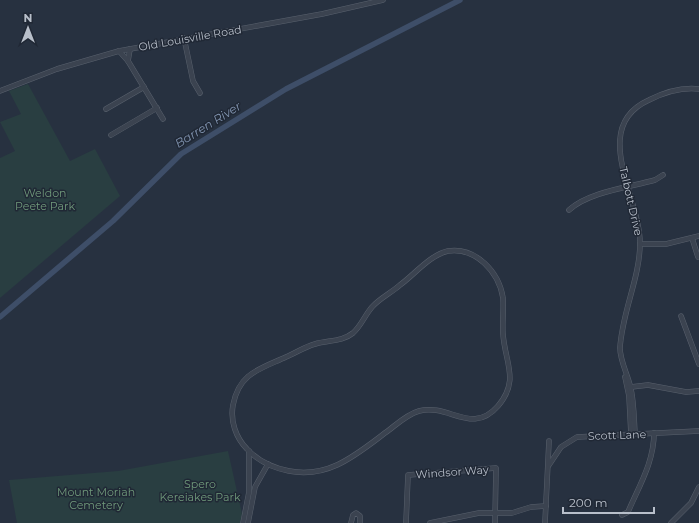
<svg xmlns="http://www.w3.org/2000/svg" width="699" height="523" viewBox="0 0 699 523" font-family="Montserrat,sans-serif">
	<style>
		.green { fill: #293e41 }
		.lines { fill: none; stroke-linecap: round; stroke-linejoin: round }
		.river { stroke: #3e4e68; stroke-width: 5.5 }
		.minor-casing { stroke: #59616d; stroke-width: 5.5 }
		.minor { stroke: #3b4350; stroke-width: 4.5 }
		.labels { text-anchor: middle; stroke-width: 3; stroke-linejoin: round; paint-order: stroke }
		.street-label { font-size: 11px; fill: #b8bfca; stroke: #202835 }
		.park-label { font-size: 11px; fill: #709a7b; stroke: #202835 }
		.water-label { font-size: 12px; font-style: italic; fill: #8194b0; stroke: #202835 }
	</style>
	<rect width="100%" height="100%" fill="#273140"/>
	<g class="green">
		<path d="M28,84L70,161L95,149L120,196L0,298V158L15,151L0,122L21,114L9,91Z"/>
		<path d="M228,451L242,514L240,523H17L9,480L118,471Z"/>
	</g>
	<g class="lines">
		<path class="river" d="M0,317L113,221L181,154L286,89L460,0"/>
		<g class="minor-casing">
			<g id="minor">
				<path d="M184,38L193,81L200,93"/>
				<path d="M130,49L128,61L163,119"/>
				<path d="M119,51L128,61"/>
				<path d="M0,91L57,69L119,51L322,14L383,0"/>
				<path d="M106,109L144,87"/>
				<path d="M111,135L157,108"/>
				<path d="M569,210C588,192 630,187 655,180L663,175"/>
				<path d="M692,238L698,257"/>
				<path d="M640,244H666L699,236"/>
				<path d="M448,251C476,247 499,272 503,298C504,310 502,323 503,334C505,363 520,380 498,406C472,436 449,403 419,411C408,414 398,423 389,430C358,453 330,479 289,471C274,468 258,461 247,449C236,438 230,421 233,405C239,373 260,369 286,357C296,353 304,347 315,344C328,340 342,342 353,333C361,326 365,315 372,307C380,298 391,293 400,285C415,274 430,255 448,251Z"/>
				<path d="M681,316L699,364"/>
				<path d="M625,377L629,396L631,434"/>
				<path d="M631,387L648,385L686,392L699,391"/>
				<path d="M635,434C634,419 634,403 631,389C628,375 620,361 620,348C622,312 640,278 640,243C640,197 589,127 649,100C665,92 682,87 699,89"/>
				<path d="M549,465L561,447L577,437L699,431"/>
				<path d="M622,515L628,512C639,486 654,462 654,433"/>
				<path d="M243,523L249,492V451"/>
				<path d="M248,523L255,487L268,464"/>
				<path d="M351,523L353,515L356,513L360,516V523"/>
				<path d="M406,523L408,475L496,468L495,523"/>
				<path d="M430,523L479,513H512L531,507L546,506"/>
				<path d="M545,523L549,441"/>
				<path d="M671,523L691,503L699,487"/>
			</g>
		</g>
		<use href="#minor" class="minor"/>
	</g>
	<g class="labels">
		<g class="street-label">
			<text transform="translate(190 38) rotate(-10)" y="4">Old Louisville Road</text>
			<text transform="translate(631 201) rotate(77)" y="4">Talbott Drive</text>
			<text transform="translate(617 435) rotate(-2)" y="4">Scott Lane</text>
			<text transform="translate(452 472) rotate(-4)" y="4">Windsor Way</text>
		</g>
		<g class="park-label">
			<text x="45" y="197">Weldon<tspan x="45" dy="13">Peete Park</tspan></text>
			<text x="200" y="488">Spero<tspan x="200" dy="13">Kereiakes Park</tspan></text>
			<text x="96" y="496">Mount Moriah<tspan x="96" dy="13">Cemetery</tspan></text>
		</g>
		<g class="water-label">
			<text transform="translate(208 125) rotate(-32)" y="4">Barren River</text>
		</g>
	</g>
	<g transform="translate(28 28)" stroke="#202835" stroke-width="3" paint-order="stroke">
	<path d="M0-3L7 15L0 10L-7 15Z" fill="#b8bfca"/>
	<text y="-6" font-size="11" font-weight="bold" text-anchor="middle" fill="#b8bfca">N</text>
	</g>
	<path d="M563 507v6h91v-6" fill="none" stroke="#b8bfca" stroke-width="2"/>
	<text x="569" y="507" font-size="12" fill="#b8bfca" stroke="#202835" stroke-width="3" paint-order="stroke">200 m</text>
</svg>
